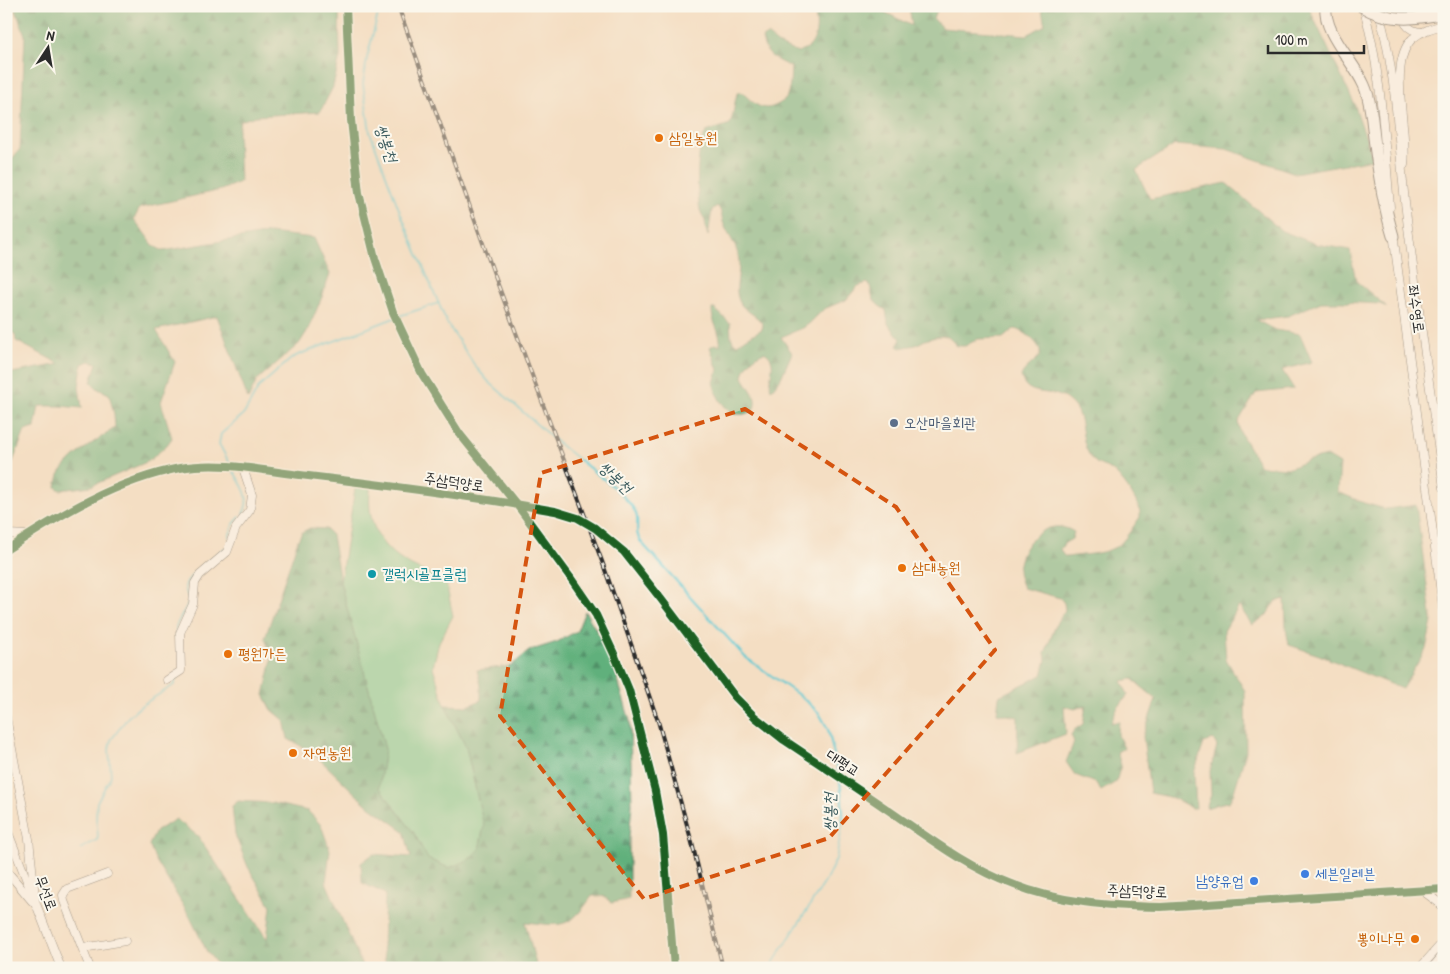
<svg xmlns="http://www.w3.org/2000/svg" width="1450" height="974" viewBox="0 0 1450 974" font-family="'Patrick Hand','Poor Story',sans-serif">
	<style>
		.grass { fill: #76cd92; stroke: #507c5e }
		.forest { fill: url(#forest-firs); stroke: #466e54 }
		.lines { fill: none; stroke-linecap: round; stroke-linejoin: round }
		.stream { stroke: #5cc9d3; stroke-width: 2 }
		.minor-casing { stroke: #494642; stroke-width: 9 }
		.highway-casing { stroke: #494642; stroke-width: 13 }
		.minor { stroke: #fff; stroke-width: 8 }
		.highway { stroke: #fff; stroke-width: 11 }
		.rail-casing { stroke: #2b2b2b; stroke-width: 4 }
		.rail { stroke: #fbf7ec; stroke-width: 2; stroke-dasharray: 5.5; stroke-linecap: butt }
		.highway-bridge-casing { stroke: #494642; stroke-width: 13; stroke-linecap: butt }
		.highway-bridge { stroke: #fff; stroke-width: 11 }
		.cycleway-casing { stroke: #fbf7ec; stroke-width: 11 }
		.cycleway { stroke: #1b5e20; stroke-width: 8 }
		.marked { fill: none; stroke: #d5540f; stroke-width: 4; stroke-dasharray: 10 6; stroke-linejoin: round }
		.food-dot { fill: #e8710a; stroke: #fbf7ec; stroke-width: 2 }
		.service-dot { fill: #5c6f8a; stroke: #fbf7ec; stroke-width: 2 }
		.culture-dot { fill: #0f9aa8; stroke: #fbf7ec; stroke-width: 2 }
		.shop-dot { fill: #3f7fe0; stroke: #fbf7ec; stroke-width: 2 }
		.labels { text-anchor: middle; stroke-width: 4; stroke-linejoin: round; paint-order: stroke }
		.food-label { font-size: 15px; fill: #c56008; stroke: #fbf7ec; text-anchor: start }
		.street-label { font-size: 15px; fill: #2b2b2b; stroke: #fbf7ec }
		.service-label { font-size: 15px; fill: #4e5e75; stroke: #fbf7ec; text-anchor: start }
		.culture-label { font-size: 15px; fill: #0d838f; stroke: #fbf7ec; text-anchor: start }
		.shop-label { font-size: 15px; fill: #366cbe; stroke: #fbf7ec; text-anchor: start }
		.water-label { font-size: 16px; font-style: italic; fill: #3a5a5d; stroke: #fbf7ec }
	</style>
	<defs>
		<pattern id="forest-firs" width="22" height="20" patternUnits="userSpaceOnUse" patternTransform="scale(1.25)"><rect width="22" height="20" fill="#60b07c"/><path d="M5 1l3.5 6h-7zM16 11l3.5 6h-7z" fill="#4f8f66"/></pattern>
	</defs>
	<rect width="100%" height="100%" fill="#fbf7ec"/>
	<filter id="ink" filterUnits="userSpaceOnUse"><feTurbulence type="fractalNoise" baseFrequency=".02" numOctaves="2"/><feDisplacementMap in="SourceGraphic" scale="10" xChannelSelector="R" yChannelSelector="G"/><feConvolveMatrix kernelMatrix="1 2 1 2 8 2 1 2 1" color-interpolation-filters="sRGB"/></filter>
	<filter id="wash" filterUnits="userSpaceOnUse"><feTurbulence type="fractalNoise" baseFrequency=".0096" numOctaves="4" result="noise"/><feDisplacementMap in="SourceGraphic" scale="20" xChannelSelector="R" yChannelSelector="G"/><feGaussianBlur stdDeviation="1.12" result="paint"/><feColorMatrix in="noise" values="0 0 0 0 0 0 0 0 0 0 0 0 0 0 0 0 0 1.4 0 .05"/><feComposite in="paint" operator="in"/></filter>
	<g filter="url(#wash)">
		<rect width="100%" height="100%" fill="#f4dec3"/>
		<path class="grass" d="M356,482L371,484C362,538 396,566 445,578L453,616L439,642L433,667L445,705L466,747L484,826L479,850L468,860L449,868L427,859L414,833L379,787L385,749L340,582Z"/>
		<g class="forest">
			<path d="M14,6H339V8L340,57L333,87L320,112L256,116L240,121L238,132L240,182L221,190L140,208L134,219L154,246L163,251L269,233L314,238L330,274L322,297L308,330L299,344L257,380L248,399L217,316L156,330L175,362L161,402L172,438L167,445L149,461L91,486L60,490L56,487C57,483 58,478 59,475C69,457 98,439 115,428L114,414L109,394L98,389L91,382L97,363L89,361L82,364L79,387L82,408L59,406H39L35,428L25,431L6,479V374L60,364L16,341L15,334L6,330V166L20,149L25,35Z"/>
			<path d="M811,6H873L912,26L909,6H940L933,18L942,28L1027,35L1045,25L1041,6H1308L1354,103L1373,159L1295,173L1226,149L1175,145L1136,170L1150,199L1226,183L1282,231L1316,244L1350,250L1356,281L1387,307L1380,304L1343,302H1321L1288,316L1256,320L1275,330L1300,334L1312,362L1282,370L1294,389L1256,393L1238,422L1240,432L1260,466L1290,468L1309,460L1327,456L1340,464L1338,492L1364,503L1386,509L1416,505L1432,622L1426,649L1402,689L1319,655L1289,645L1286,629L1285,599L1275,602L1266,616L1252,625L1239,606L1224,631L1226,659L1245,691L1246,752L1234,792L1229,802L1222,803L1206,808L1211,795L1210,771L1217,746L1213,739L1204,743L1194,773L1196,808H1192L1173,798L1150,793L1143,736L1156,699L1132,679L1122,681L1128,695L1117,709L1111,723L1119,721L1118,735L1124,748L1117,752L1121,765L1116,782L1101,791L1096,783L1075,775L1066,762L1074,742L1071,735L1074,730L1083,724L1086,705L1075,709L1064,706L1066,734L1017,753L1018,717L997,713L999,696L1042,675L1046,660L1045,653L1057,622L1065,610L1064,603L1060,598L1023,588C1021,583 1018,576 1018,570C1020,543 1048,515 1074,532L1072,539L1065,543L1060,549L1063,555L1067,557C1084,554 1108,555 1121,543C1128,536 1134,525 1140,517V512C1137,499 1121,476 1110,469C1104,466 1097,465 1093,460C1076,440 1089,415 1066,399C1051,388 1026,399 1021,376C1028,360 1053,359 1032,339C1027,334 1021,330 1014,329L1003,338L978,339L965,346H957L948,337L943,335L925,340L916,345L900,348L897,346L901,339L888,324L886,310C874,304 872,298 870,285L867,283L858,286L846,300L824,309L810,323L803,328L781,337L792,353L781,378L771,390C767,376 780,361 764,352C754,356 744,366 743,377C749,389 760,397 753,411L744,414H734L729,411L721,402L716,393L714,383L718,370L710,347L715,344L720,346C722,333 711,322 712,309H715L730,323L731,337L734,343L737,344L762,329L763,325C757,314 744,312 739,301C733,287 742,270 738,255C736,245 729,236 725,227C721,220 723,211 717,206L712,210L708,236C706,231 706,226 705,221C704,217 701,214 700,210C696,192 696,147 706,132L730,124C734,114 734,104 737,93L742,92C759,109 766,114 786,99L790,85L791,67C776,60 765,56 762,38L767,35L780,45L798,53C801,51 806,49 809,47C819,37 818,17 811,6Z"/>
			<path d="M310,528L326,529L332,535L340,582L385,749L379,787L414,833L428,859L449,868L468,860L479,850L484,826L466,747L445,705L468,706L481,700V685L477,670L511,666L529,651L557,642L577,631L585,611L610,654L630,721L632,805L629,837V899L612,903L603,896H592C569,930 562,926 525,922L537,968H386L383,946L385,894L362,883L361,863L373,854L411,857L404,831L365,803L312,752L288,739L284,720L272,710L264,695L272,659L265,638L298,540L302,532Z"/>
			<path d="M238,801L272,803L308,811L321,825L330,850L326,882L363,968H220L207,952L190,917L155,859L149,845L156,831L176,819L198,836L267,939L271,906L248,867L235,835L232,806Z"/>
		</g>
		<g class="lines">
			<g class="stream">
				<path d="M380,6L367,58L363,84L370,132L400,212L447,323L475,366L488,381L559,444L615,488C622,496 636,507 637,518C638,527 635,534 641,542L745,657L803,698L819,713L828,729L838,772"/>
				<path d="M230,464L219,444L221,434L244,414L259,387L292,358L298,355L402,315L439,303"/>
				<path d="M232,468C240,484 253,495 243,514"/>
				<path d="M229,537L233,525L240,517"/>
				<path d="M176,637V626L189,602C189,597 185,592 185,587C186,575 216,557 225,548"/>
				<path d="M80,849L97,840L98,836L96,817L97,802L111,776L109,749L111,740L128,717L142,705L174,685L177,676"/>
				<path d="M770,968L825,882L836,859L842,828L843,814L840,779"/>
			</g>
		</g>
	</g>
	<g filter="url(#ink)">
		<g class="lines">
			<g class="minor-casing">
				<g id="minor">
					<path d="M1363,6C1382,71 1384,140 1390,207"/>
					<path d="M1377,6C1396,67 1398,139 1405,202C1416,297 1431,393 1444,488"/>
					<path d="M1406,6C1399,20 1407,31 1422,32"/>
					<path d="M1404,165C1409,131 1387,64 1412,39C1421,31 1432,28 1444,25"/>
					<path d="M1393,233L1444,615"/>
					<path d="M6,534L29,535"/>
					<path d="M6,550C59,515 117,480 180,468C219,461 261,470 300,475C385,485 471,496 555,511L578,518L595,528L624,552L661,599L735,697L755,717L784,740C820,764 856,788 891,812C929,838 968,868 1012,884C1059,903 1111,906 1161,907L1444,889"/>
					<path d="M167,680L181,671L180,633L193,604L195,583L200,575L227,552L236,528L250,510L252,495L243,468"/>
					<path d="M6,717L29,839L36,906"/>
					<path d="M6,827L61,968"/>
					<path d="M6,870L32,901"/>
					<path d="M1423,891L1438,902L1444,908"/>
					<path d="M83,948L125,941"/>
					<path d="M90,968L64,901L63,895L67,889L107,874"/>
					<path d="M1420,968L1444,941"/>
					<path d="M1432,968L1444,954"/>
				</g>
			</g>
			<g class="highway-casing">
				<path id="highway" d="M1326,6C1323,33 1353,60 1364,85C1372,103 1372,126 1375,145C1379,176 1384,206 1393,236"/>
			</g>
			<use href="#minor" class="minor"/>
			<use href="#highway" class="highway"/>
			<g class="rail-casing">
				<path id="rail" d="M398,6L494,274L603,564L658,721L692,843L723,968"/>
			</g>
			<use href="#rail" class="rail"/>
			<g class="highway-bridge-casing">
				<path id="highway-bridge" d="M1361,6C1388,22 1414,20 1444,13"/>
			</g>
			<use href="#highway-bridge" class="highway-bridge"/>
			<g class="cycleway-casing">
				<g id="cycleway">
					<path d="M346,6L351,120L359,193L375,258L393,312L422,374L459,433L517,505L570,577L596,615L615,656L629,690L655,791L663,835L674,968"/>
					<path d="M6,550C59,515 117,480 180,468C219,461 261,470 300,475C385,485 471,496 555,511L578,518L595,528L624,552L661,599L735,697L755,717L784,740C820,764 856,788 891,812C929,838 968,868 1012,884C1059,903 1111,906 1161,907L1444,889"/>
				</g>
			</g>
			<use href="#cycleway" class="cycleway"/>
		</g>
	</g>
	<path d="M0 0H1450V974H0ZM745,409L896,507L995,650L829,838L644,899L500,716L541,473Z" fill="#f4dec3" fill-opacity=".55" fill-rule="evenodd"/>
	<path class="marked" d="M745,409L896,507L995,650L829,838L644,899L500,716L541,473Z"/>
	<g class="food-dot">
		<circle cx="659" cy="138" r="5"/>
		<circle cx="902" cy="568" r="5"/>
		<circle cx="228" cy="654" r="5"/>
		<circle cx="293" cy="753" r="5"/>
		<circle cx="1415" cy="939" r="5"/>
	</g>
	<circle class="service-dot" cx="894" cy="423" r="5"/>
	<circle class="culture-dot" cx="372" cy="574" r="5"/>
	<g class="shop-dot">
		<circle cx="1305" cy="874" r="5"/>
		<circle cx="1254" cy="881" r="5"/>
	</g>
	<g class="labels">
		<g class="food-label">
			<text x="669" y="143">삼일농원</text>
			<text x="912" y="573">삼대농원</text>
			<text x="238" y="659">평원가든</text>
			<text x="303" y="758">자연농원</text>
			<text x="1405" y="944" text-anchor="end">뽕이나무</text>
		</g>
		<g class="street-label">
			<text transform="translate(1416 309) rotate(82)" y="5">좌수영로</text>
			<text transform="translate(454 482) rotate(8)" y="5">주삼덕양로</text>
			<text transform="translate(843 763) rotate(33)" y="5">대평교</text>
			<text transform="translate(1137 891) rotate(2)" y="5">주삼덕양로</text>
			<text transform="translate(46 893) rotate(69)" y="5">무선로</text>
		</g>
		<g class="service-label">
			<text x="904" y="428">오산마을회관</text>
		</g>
		<g class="culture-label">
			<text x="382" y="579">갤럭시골프클럽</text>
		</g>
		<g class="shop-label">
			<text x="1315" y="879">세븐일레븐</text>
			<text x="1244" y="886" text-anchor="end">남양유업</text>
		</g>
		<g class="water-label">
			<text transform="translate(387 143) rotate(72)" y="6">쌍봉천</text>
			<text transform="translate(616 477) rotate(43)" y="6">쌍봉천</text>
			<text transform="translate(829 812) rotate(-89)" y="6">쌍봉천</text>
		</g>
	</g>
	<rect width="1450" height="974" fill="none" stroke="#fbf7ec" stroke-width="25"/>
	<g transform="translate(48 48) rotate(12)" stroke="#fbf7ec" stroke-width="4" paint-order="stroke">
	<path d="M0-4L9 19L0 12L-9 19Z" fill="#2b2b2b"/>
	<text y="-8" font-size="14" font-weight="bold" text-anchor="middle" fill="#2b2b2b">N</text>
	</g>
	<path d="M1268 45v8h96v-8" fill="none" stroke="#2b2b2b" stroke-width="2.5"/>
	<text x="1275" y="45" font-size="15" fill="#2b2b2b" stroke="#fbf7ec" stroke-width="4" paint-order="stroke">100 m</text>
</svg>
